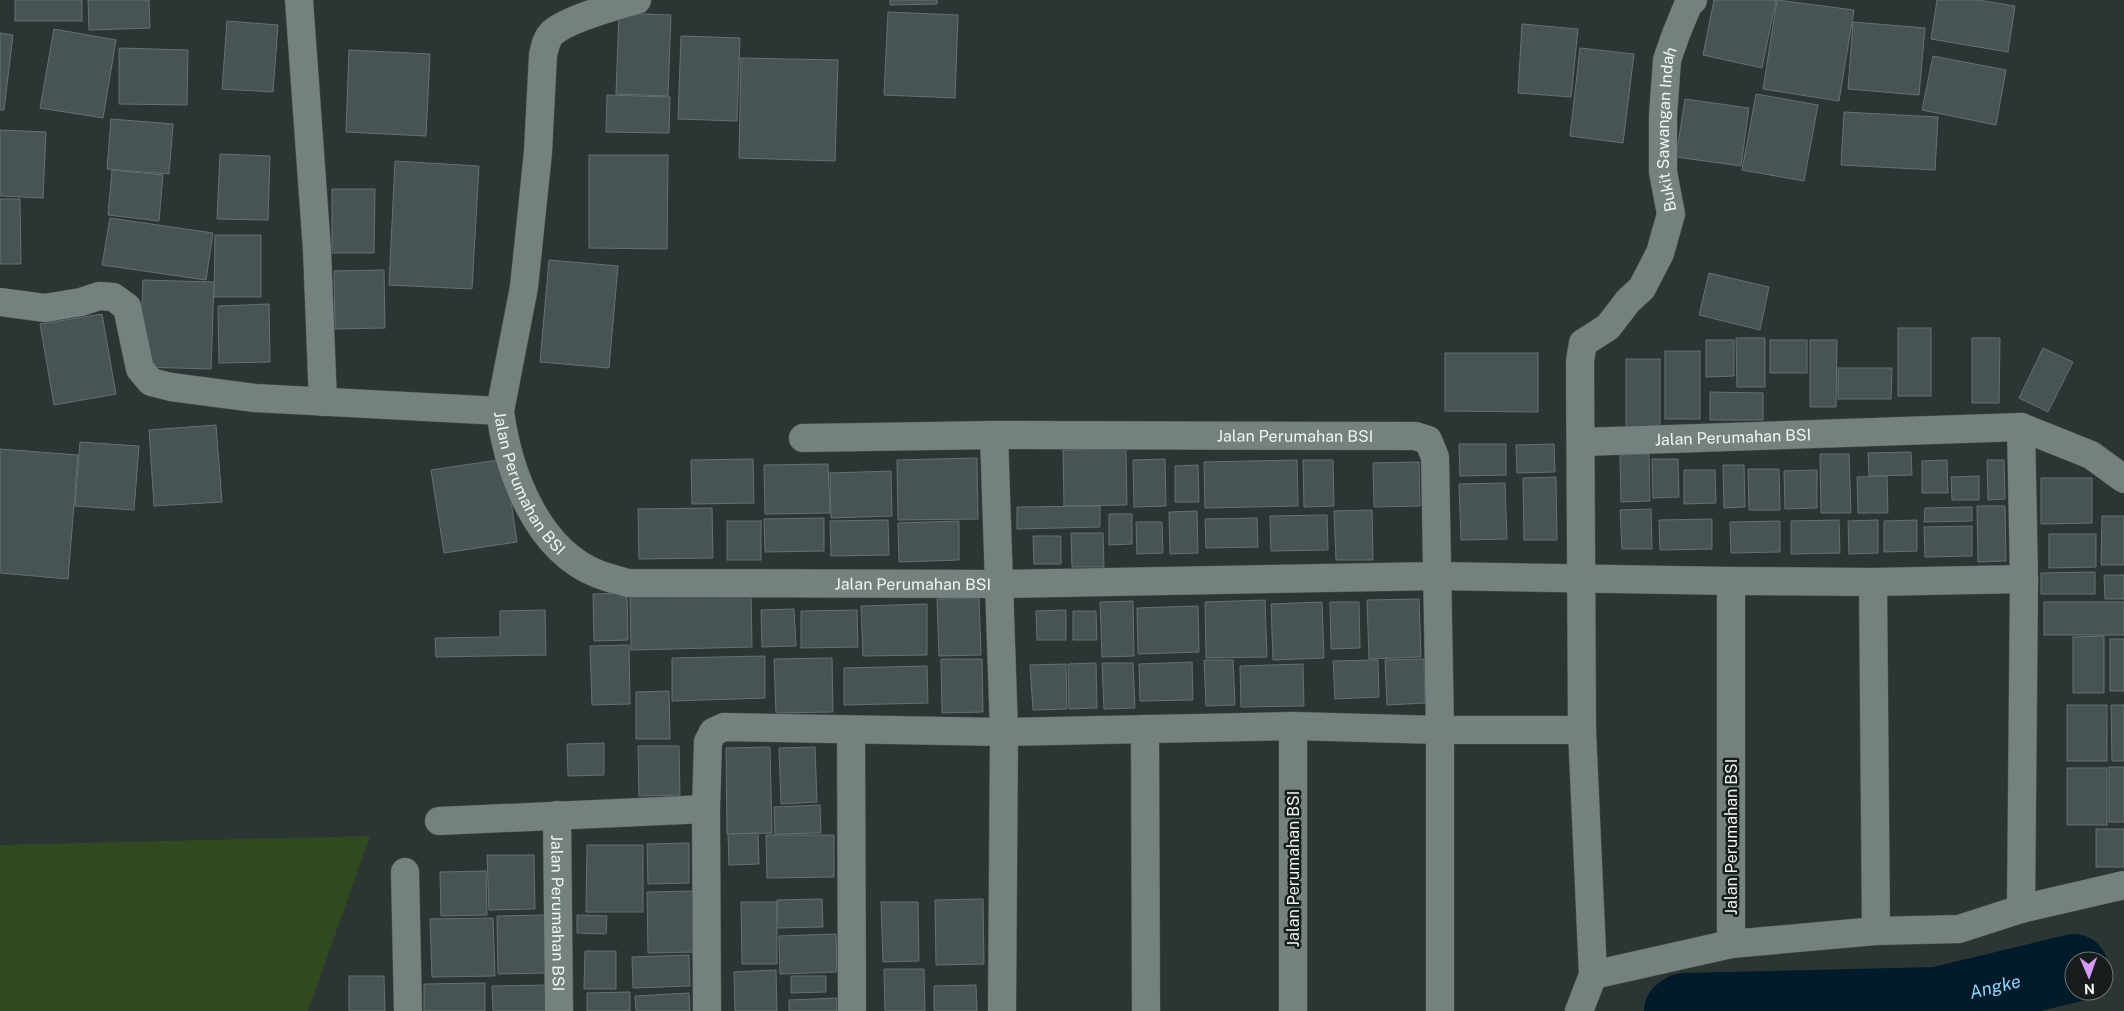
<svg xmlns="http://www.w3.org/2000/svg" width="2124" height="1011" viewBox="0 0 2124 1011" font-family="'Public Sans',sans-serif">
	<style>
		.green { fill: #314921 }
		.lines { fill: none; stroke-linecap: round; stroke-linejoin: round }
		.river { stroke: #011b2a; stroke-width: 68 }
		.building { fill: #475355; stroke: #647072 }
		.minor-casing { stroke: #485250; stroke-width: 29 }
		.minor { stroke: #74817f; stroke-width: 28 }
		.labels { text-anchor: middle; stroke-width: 5; stroke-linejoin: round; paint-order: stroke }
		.street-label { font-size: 16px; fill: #eef5f4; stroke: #171c1c }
		.water-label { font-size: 18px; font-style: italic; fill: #94d2f9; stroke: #171c1c }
	</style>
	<rect width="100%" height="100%" fill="#2b3634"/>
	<path class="green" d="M370,836L308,1011H0V845Z"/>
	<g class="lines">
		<path class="river" id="s1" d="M1678,1011L1684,1007L1937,1001L2074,968"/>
	</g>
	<g class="building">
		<rect x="15" y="0" width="67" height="21"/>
		<path d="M88,0H149L150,28L89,30Z"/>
		<path d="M890,0H937V4L890,5Z"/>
		<path d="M1714,0H1776L1762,68L1703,55Z"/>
		<path d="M1777,0L1854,10L1839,101L1763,89Z"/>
		<path d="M1937,0H1978L2015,6L2008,52L1931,39Z"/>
		<path d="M888,12L958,15L955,98L884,95Z"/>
		<path d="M619,13L671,15L668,96L616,94Z"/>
		<path d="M227,21L278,25L273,92L222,89Z"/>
		<path d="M1853,22L1925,28L1919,95L1848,89Z"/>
		<path d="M1522,24L1578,29L1571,97L1518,93Z"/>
		<path d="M54,29L116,40L103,118L40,108Z"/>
		<path d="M0,33L13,35L4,110H0Z"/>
		<path d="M681,36L740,38L737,121L678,119Z"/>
		<path d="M119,48L188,50L187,105L119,104Z"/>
		<path d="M1580,48L1634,54L1623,143L1570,136Z"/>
		<path d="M349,50L430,54L426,136L346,132Z"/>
		<path d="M1933,56L2006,70L1996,125L1922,110Z"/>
		<path d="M741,58L838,60L835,161L739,158Z"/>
		<path d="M1756,94L1818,105L1804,181L1742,170Z"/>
		<path d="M607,95L670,97L669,133L606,132Z"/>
		<path d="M1685,99L1749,108L1741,166L1676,157Z"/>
		<path d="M1844,112L1938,117L1935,170L1841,165Z"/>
		<path d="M111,119L173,124L169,174L107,169Z"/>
		<path d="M0,130L46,132L43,198L0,196Z"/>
		<path d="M220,154L270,156L268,220L217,219Z"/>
		<path d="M589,155H668L667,249L589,248Z"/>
		<path d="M395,161L479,166L472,289L389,285Z"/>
		<path d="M112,170L163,175L159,221L108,215Z"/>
		<path d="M332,189H375L374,253H332Z"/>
		<path d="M0,199H20L21,264H0Z"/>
		<path d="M110,218L213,233L206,280L102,265Z"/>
		<path d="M215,235H261V297H214Z"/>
		<path d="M549,260L618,266L609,368L540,362Z"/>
		<path d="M384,270L385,328L335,329L334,271Z"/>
		<path d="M1709,273L1769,287L1760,330L1699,315Z"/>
		<path d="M143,280L214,282L211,369L139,367Z"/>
		<path d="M269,304L270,362L219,363L218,306Z"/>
		<path d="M102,314L116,394L54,405L40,324Z"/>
		<rect x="1898" y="328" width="33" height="68"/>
		<path d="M1736,338H1765V387H1737Z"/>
		<path d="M1972,338H2000L1999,403H1972Z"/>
		<path d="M1706,340H1734V376L1706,377Z"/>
		<rect x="1770" y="340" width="37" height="33"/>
		<path d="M1810,340H1837L1836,407H1810Z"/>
		<path d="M2043,348L2073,362L2048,412L2019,398Z"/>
		<rect x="1665" y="351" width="35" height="68"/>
		<path d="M1445,353H1538V412L1445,411Z"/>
		<rect x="1626" y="359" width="34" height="69"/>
		<path d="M1838,368H1892L1891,399H1838Z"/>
		<path d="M1710,392L1763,393V420H1710Z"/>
		<path d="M216,425L222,502L154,506L149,430Z"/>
		<path d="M80,442L139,446L134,510L75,506Z"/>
		<path d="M1459,444H1506V475L1460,476Z"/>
		<path d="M1554,444L1555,472L1517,473L1516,445Z"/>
		<path d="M0,449L78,455L68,579L0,573Z"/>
		<path d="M1126,449L1127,505L1064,506L1063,450Z"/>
		<path d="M1911,452L1912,475L1869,476L1868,453Z"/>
		<path d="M1649,454L1650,501L1621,502L1620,455Z"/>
		<path d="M1820,454H1849L1851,513H1821Z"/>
		<path d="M977,458L978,519L898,520L897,460Z"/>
		<path d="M505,459L517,542L444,553L431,470Z"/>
		<path d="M753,459L754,503L692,504L691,460Z"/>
		<path d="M1165,459L1166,506L1134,507L1133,460Z"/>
		<path d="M1652,459H1678L1679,497L1653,498Z"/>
		<path d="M1297,460L1298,506L1205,508L1204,462Z"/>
		<path d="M1303,460H1333L1334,506L1304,507Z"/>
		<path d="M1947,460L1948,493H1922V461Z"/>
		<path d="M1987,460H2004L2005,499L1988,500Z"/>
		<path d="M1419,462L1420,506L1374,507L1373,463Z"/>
		<path d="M828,464L830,513L765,514L764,465Z"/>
		<path d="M1198,465L1199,502H1175V466Z"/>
		<path d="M1723,465H1744L1745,507L1724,508Z"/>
		<path d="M1748,469H1779L1780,510H1749Z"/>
		<path d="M1684,470H1715L1716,503L1684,504Z"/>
		<path d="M1817,470V508L1785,509L1784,471Z"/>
		<path d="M891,471L892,516L831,518L830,473Z"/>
		<path d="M1887,476L1888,513H1858L1857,477Z"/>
		<path d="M1979,476V500H1952L1951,477Z"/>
		<path d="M1556,477L1557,540H1524L1523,478Z"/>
		<path d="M2041,478H2092V523L2041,524Z"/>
		<path d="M1505,483L1507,539L1461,540L1459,484Z"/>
		<path d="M1100,506V527L1017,529V507Z"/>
		<path d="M1977,506H2005L2006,561L1978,562Z"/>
		<path d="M1972,507V521L1924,522L1925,508Z"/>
		<path d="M712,508L713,558L639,559L638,509Z"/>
		<path d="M1651,509L1652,549H1622L1620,510Z"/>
		<path d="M1372,510L1373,560H1336L1334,511Z"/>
		<path d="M1197,511L1198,553L1170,554L1169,512Z"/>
		<path d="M1109,514H1132V544L1109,545Z"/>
		<path d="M1327,515L1328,550L1271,551L1270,516Z"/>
		<path d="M2102,516H2124V565H2101Z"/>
		<path d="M824,518V551L765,552L764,519Z"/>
		<path d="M1257,518L1258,547L1206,548L1205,519Z"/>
		<path d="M1712,519V549L1660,550L1659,520Z"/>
		<path d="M888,520L889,555L831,556L830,521Z"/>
		<path d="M1839,520L1840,553L1791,554V521Z"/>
		<path d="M1878,520V553L1849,554L1848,521Z"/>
		<path d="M1917,520V551L1884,552V521Z"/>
		<rect x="727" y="521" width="34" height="39"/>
		<path d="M959,521V560L899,562L898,523Z"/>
		<path d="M1780,521V552L1731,553L1730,522Z"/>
		<path d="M1136,522H1162L1163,553L1137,554Z"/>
		<path d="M1972,526V556L1925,557L1924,527Z"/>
		<path d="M1071,533H1103L1104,567H1072Z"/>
		<path d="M2049,534H2096V567L2049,568Z"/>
		<path d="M1033,536H1061V564H1034Z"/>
		<path d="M2095,572V594H2041V573Z"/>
		<path d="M2104,575H2124V599H2105Z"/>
		<path d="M627,593L628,640L594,641L593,594Z"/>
		<path d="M751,594L752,647L631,650L630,597Z"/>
		<path d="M979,598L981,655L939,656L937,599Z"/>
		<path d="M1419,599L1421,657L1369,659L1367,600Z"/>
		<path d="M1265,600L1267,657L1206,658L1205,602Z"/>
		<path d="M1133,601L1134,656L1102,657L1100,602Z"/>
		<path d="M1322,602L1324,658L1273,660L1271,604Z"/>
		<path d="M1330,602H1359L1360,648L1331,649Z"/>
		<rect x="2044" y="602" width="80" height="33"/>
		<path d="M927,604V655L863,656L861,606Z"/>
		<path d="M1198,606L1199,652L1138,654L1137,608Z"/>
		<path d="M794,609L796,646L762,647L761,610Z"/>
		<path d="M545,610L546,655L436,657L435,638L500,637V611Z"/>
		<path d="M857,610L858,647L801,648V611Z"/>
		<path d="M1066,610V640H1037L1036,611Z"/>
		<path d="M1073,611H1096L1097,640H1073Z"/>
		<path d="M2104,636V693H2073V637Z"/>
		<rect x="2110" y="639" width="14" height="52"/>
		<path d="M629,645L630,704L592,705L590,646Z"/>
		<path d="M765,656V698L672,701V658Z"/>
		<path d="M832,658L833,712L776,713L774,659Z"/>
		<path d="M941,659H982L983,712L942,713Z"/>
		<path d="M1424,659L1425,703L1387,705L1385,660Z"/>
		<path d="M1204,660H1233L1235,705L1206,706Z"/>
		<path d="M1378,660L1379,697L1335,699L1333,661Z"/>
		<path d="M1192,662L1193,700L1140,701L1139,664Z"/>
		<path d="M1096,663L1097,708L1069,709L1068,664Z"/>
		<path d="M1102,663H1133L1135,708L1104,709Z"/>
		<path d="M1066,664L1067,709L1033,710L1030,665Z"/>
		<path d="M1303,664L1304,706L1241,707L1240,666Z"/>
		<path d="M927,666L928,703L844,705V668Z"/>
		<path d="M669,691L670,739H636V692Z"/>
		<rect x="2067" y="705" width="40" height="56"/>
		<path d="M2111,705H2124V761H2112Z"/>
		<path d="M604,743V775L568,776L567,744Z"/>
		<path d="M638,746H679L680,795L639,796Z"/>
		<path d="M770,747L772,833L727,834L726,748Z"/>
		<path d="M815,747L817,802L781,804L779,748Z"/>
		<rect x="2109" y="767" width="15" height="55"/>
		<rect x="2067" y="768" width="40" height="57"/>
		<path d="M820,805L821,833L775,834L774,807Z"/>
		<rect x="2096" y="829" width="28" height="38"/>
		<path d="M758,833L759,864L729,865L728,834Z"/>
		<path d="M766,835H834V877L767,878Z"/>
		<path d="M689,843V883L648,884L647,844Z"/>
		<path d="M587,845H643V912H586Z"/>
		<path d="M487,855H534L535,909L489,910Z"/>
		<path d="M486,871L487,915L441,916L440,872Z"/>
		<path d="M695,891V952L648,953L647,892Z"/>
		<path d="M822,899L823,927L777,928V900Z"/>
		<path d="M983,899L984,964L936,965L935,900Z"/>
		<path d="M741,902H777V964H742Z"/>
		<path d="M881,902H918L919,961L883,962Z"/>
		<path d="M545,915L546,973L498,974L497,916Z"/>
		<path d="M577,915L607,916L606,934L577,933Z"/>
		<path d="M493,918L495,976L432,977L430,919Z"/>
		<path d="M836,934L837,972L780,974L779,936Z"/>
		<path d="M585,951H616V989H584Z"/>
		<path d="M689,955L690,986L633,988L632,957Z"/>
		<path d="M884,969H924L925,1011H885Z"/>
		<path d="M776,970L777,1011H735L734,972Z"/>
		<path d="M349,976H384L385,1011H349Z"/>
		<path d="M791,976H826V992L791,993Z"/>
		<path d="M485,983V1011H424V984Z"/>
		<path d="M548,985V1011H493L492,986Z"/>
		<path d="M976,985L977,1011H934V986Z"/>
		<path d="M630,992V1011H587V993Z"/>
		<path d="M689,993L690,1011H636L635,996Z"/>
		<path d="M837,998V1011H789V1000Z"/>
	</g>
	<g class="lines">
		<g class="minor-casing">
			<g id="minor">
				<path d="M299,0L317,250L323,402"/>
				<path id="s2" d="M0,302L45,308L81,302L99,296L113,297L127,307L140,369L151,382L171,387L255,398L500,411C508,472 537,550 598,574C608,578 618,580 628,583L1000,584L1438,576L1731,581L1873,582L2024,579"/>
				<path d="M500,411L524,287L538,152L543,55C545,47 546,39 552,33C568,19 615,6 637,0"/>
				<path d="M2021,427L2024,579L2021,909"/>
				<path d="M994,435L1004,732L1002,1011"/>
				<path id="s3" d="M803,438L994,435L1415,436L1428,440L1435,457L1440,730V1011"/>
				<path id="s4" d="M1582,442L2021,427L2091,455L2124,479"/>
				<path d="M1731,581V944"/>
				<path d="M1873,582L1876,931"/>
				<path d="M1145,729L1146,1011"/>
				<path d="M851,730L852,1011"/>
				<path id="s5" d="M557,815L559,1011"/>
				<path d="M439,821L706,809"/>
				<path d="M405,872L408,1011"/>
				<path d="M1593,975L1731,944L1876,931L1959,929L2021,909L2124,885"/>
				<path d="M707,1011L706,809L708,742L713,732L724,727L1004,732L1293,726L1440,730H1582"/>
				<path d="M1293,1011V726"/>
				<path id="s6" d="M1579,1011L1593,975L1582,730L1580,361L1583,343L1608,327L1628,301L1642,288L1660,253L1671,214L1663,172V116L1667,60L1676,34L1688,5L1693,0"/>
			</g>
		</g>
		<use href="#minor" class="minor"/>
	</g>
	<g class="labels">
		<g class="street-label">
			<text dy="6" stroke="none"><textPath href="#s6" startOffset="918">Bukit Sawangan Indah</textPath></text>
			<text dy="6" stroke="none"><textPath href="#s3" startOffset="492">Jalan Perumahan BSI</textPath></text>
			<text dy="6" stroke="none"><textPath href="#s4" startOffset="151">Jalan Perumahan BSI</textPath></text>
			<text dy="6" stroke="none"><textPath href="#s2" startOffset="642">Jalan Perumahan BSI</textPath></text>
			<text dy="6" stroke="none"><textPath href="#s2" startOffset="1078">Jalan Perumahan BSI</textPath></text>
			<text transform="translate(1731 837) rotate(-90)" y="6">Jalan Perumahan BSI</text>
			<text transform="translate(1293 869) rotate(-90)" y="6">Jalan Perumahan BSI</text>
			<text dy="6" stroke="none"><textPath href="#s5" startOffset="98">Jalan Perumahan BSI</textPath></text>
		</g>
		<g class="water-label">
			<text dy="6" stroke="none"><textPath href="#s1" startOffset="320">Angke</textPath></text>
		</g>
	</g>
	<g transform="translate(2089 976) rotate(178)"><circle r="24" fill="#171c1c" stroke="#6d7372"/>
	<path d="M0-4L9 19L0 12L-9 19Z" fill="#d89af8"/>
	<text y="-8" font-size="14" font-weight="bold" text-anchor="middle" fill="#eef5f4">N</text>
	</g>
</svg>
